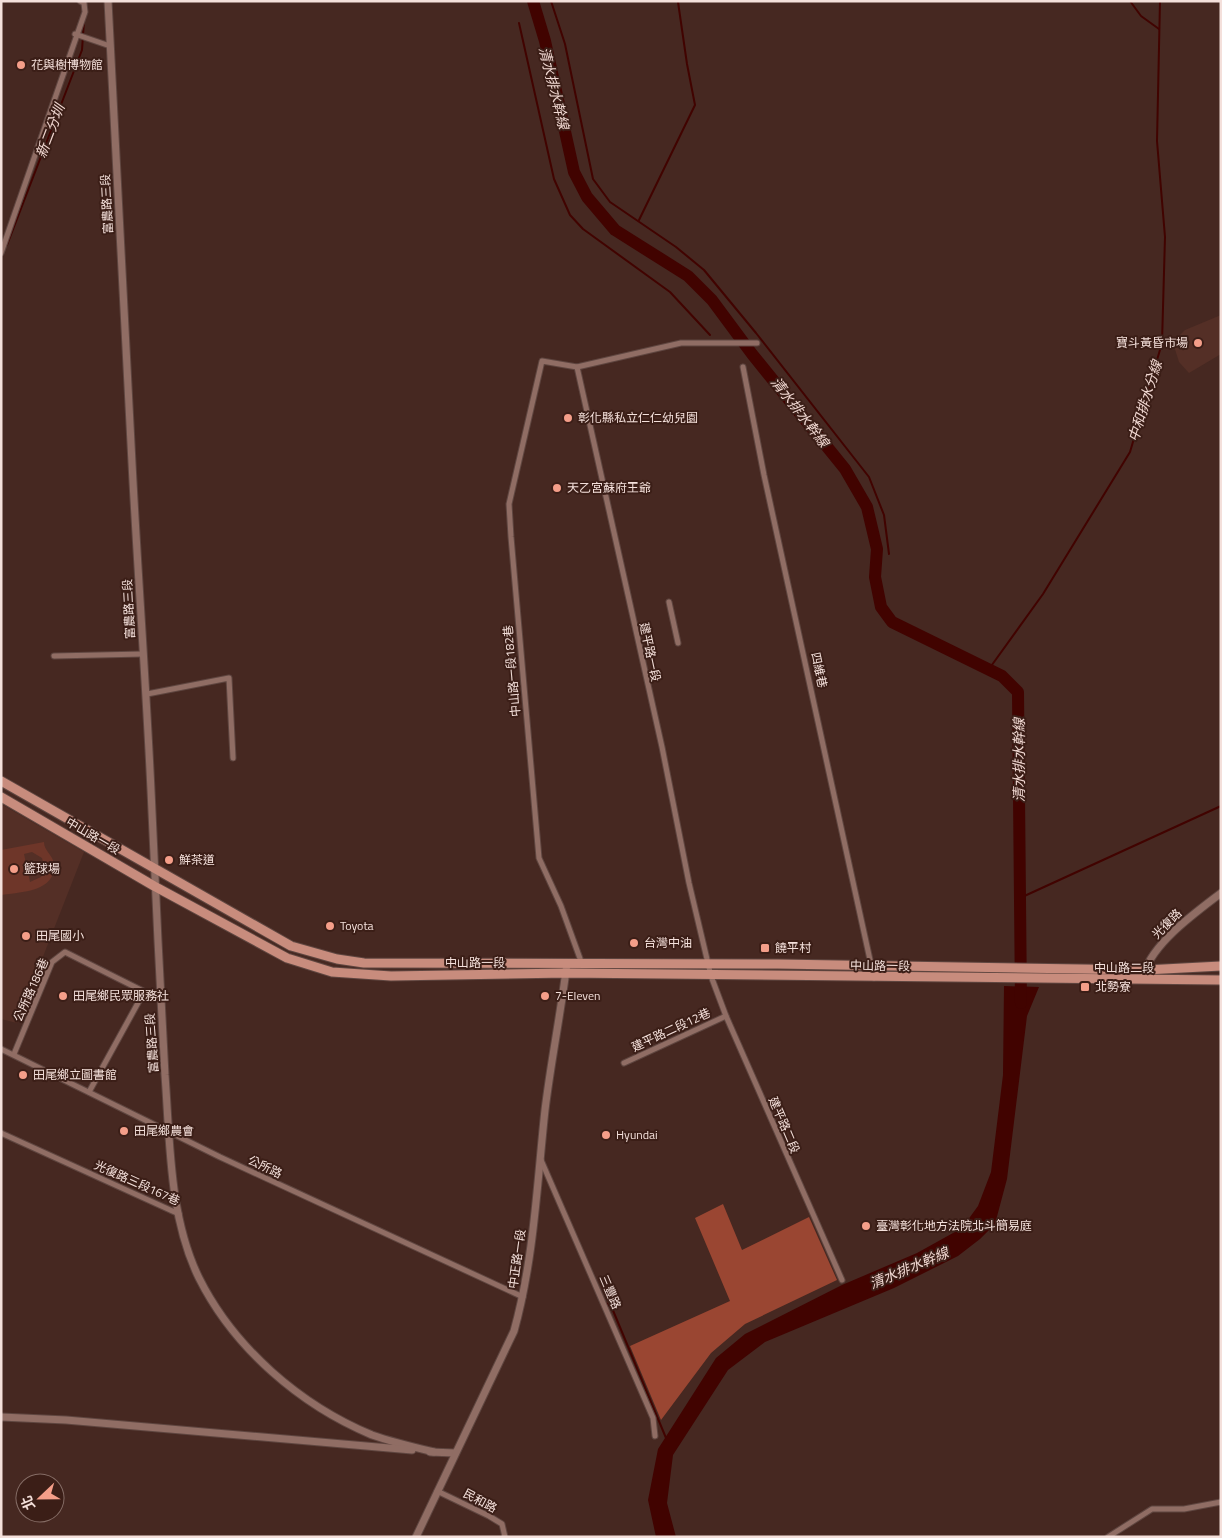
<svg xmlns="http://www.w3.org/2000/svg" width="1222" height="1538" viewBox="0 0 1222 1538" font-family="'Titillium Web','Noto Sans TC',sans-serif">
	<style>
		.built { fill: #542f26 }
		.green { fill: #6e3629; fill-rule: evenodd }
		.forest { fill: #9a4632 }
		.water { fill: #410300 }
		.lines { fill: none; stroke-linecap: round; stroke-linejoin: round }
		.stream { stroke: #410300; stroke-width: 2 }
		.river { stroke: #410300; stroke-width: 12 }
		.minor-casing { stroke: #5f4640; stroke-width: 7 }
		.tertiary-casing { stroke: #5f4640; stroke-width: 9 }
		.primary-casing { stroke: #5f4640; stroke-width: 11 }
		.minor { stroke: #906d64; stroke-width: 5 }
		.tertiary { stroke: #906d64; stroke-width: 7 }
		.primary { stroke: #c88c7d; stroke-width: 9 }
		.poi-dot { fill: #f49e89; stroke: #3b1e17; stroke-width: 2 }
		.labels { text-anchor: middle; stroke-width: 4; stroke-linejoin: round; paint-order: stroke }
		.poi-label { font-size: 12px; fill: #f4e0db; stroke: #3b1e17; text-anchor: start }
		.street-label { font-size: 12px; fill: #f4e0db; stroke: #3b1e17 }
		.water-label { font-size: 14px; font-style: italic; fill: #f1d8d2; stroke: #3b1e17 }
	</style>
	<rect width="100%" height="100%" fill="#462821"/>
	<g class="built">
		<path d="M1221,315V354L1189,373L1179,362L1174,346L1176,339L1185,330Z"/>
		<path d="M1,804L84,852L17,1023L1,1019Z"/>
	</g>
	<path class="green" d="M44,842C44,851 53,855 54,864C56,892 21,892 1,895V850ZM32,852L42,858L45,870L41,877L30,882L24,854Z"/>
	<path class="forest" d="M723,1204L742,1250L809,1217L837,1280L745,1324L711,1353L661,1420L630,1346L730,1301L695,1218Z"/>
	<path class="water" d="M1004,986L1039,987L1027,1016L1007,1179L995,1224L980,1239L958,1256L894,1288L765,1342L728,1370L673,1455L667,1503L676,1537H656L648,1500L658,1449L716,1358L745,1334L842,1285L917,1253L962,1228L978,1206L991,1172L1003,1075Z"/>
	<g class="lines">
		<g class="stream">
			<path d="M551,1L565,44L593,179L610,202L676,247L704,270L756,333L869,477L884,515L889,554"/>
			<path d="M1130,1L1141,16L1159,29"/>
			<path d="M519,23L554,179L570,215L583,229L670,292L710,335"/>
			<path d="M639,220L695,105L687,64L678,2"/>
			<path d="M7,245L82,50L84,21"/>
			<path d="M989,669L1043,594L1130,452L1162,343L1165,237L1157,141L1160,1"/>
			<path d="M1020,898L1221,806"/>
			<path d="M605,1302L612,1308L666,1438"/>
		</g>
		<path class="river" d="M533,1L545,41L574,172L587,197L615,230L688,276L712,300L752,354L845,469L867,507L877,549L875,577L881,607L892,622L1002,676L1018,692L1021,1003"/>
		<g class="minor-casing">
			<g id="minor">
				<path d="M75,34L110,46"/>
				<path d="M1,253L85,12L84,3L80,1"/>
				<path d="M577,367L681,343H757"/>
				<path d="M743,367L764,475L874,978"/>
				<path d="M669,602L678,643"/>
				<path d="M54,656L143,654"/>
				<path d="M147,694L229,678L233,758"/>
				<path d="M582,964L561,906L539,858L511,537L509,504L542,361L577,367L662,747L689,883L711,976L726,1016L842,1280"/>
				<path d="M1,1049L220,1157L523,1297"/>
				<path d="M14,1054L52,962L65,952L161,1000"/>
				<path d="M624,1063L726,1016"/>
				<path d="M89,1092L144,992"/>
				<path d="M1,1133L179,1214"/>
				<path d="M541,1160L653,1418L655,1436"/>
				<path d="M437,1491L489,1516L502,1524L505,1537"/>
				<path d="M1108,1537L1152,1509H1184L1221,1502"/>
			</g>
		</g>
		<g class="tertiary-casing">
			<g id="tertiary">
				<path d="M108,1C115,155 123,309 132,463C138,579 147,696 152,812C156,900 160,987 165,1075C170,1141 169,1217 199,1278C234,1348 300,1405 372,1435C392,1442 413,1447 434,1452"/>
				<path d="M1144,973C1154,942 1195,913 1221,893"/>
				<path d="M1,1417L66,1420L412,1450"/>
				<path d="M430,1452L455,1453"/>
				<path d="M416,1537L514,1331C534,1259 537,1184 545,1110C551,1061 561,1012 567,963"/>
			</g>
		</g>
		<g class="primary-casing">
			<g id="primary">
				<path d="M1,781L291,946L337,959L364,963L778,964L1145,970L1221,966"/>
				<path d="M1,797L154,886L287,958L332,972L391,976L566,973L1221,980"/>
			</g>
		</g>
		<use href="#minor" class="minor"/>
		<use href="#tertiary" class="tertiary"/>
		<use href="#primary" class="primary"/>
	</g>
	<g class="poi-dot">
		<circle cx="21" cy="65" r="5"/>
		<circle cx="1198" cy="343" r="5"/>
		<circle cx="568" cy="418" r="5"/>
		<circle cx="557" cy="488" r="5"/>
		<circle cx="169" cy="860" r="5"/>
		<circle cx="14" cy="869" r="5"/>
		<circle cx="330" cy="926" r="5"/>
		<circle cx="26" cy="936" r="5"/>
		<circle cx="634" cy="943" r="5"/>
		<rect x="760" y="943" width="10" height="10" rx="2.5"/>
		<rect x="1080" y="982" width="10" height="10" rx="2.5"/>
		<circle cx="63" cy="996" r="5"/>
		<circle cx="545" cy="996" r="5"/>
		<circle cx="23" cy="1075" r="5"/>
		<circle cx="124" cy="1131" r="5"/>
		<circle cx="606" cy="1135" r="5"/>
		<circle cx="866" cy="1226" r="5"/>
	</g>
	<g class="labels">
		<g class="poi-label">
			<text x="31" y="69">花與樹博物館</text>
			<text x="1188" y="347" text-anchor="end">寶斗黃昏市場</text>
			<text x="578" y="422">彰化縣私立仁仁幼兒園</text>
			<text x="567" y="492">天乙宮蘇府王爺</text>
			<text x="179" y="864">鮮茶道</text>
			<text x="24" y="873">籃球場</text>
			<text x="340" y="930">Toyota</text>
			<text x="36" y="940">田尾國小</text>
			<text x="644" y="947">台灣中油</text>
			<text x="775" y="952">饒平村</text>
			<text x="1095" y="991">北勢寮</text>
			<text x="73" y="1000">田尾鄉民眾服務社</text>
			<text x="555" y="1000">7-Eleven</text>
			<text x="33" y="1079">田尾鄉立圖書館</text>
			<text x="134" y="1135">田尾鄉農會</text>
			<text x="616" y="1139">Hyundai</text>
			<text x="876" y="1230">臺灣彰化地方法院北斗簡易庭</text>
		</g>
		<g class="street-label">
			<text transform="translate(107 204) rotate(-93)" y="4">富農路三段</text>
			<text transform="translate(129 609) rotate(-93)" y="4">富農路三段</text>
			<text transform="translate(650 652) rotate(78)" y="4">建平路一段</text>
			<text transform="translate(819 670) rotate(78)" y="4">四維巷</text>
			<text transform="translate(512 671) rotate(-95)" y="4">中山路一段182巷</text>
			<text transform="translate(93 836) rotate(30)" y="4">中山路一段</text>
			<text transform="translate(1167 924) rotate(-45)" y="4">光復路</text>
			<text x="475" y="967">中山路一段</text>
			<text transform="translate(880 966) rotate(1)" y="4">中山路一段</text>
			<text x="1124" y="972">中山路二段</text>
			<text transform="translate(31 990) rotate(-66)" y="4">公所路186巷</text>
			<text transform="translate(671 1030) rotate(-25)" y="4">建平路二段12巷</text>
			<text transform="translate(152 1043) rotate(-94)" y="4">富農路三段</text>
			<text transform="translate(784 1125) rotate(67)" y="4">建平路二段</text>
			<text transform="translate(265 1167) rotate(25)" y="4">公所路</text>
			<text transform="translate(137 1183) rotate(24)" y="4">光復路三段167巷</text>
			<text transform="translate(517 1259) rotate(-82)" y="4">中正路一段</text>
			<text transform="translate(610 1292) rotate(67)" y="4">三豐路</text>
			<text transform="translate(480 1501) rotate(28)" y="4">民和路</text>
		</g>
		<g class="water-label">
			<text transform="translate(554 88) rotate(76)" y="5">清水排水幹線</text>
			<text transform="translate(50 131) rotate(-69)" y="5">新二分圳</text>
			<text transform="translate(1145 401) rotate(-73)" y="5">中和排水分線</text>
			<text transform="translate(800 412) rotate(52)" y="5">清水排水幹線</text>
			<text transform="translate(1019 760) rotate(-90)" y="5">清水排水幹線</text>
			<text transform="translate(909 1268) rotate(-23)" y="5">清水排水幹線</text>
		</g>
	</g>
	<rect width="1222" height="1538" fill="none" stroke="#f4e0db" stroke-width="5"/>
	<g transform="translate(40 1498) rotate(248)"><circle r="24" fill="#3b1e17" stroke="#856c65"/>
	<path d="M0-4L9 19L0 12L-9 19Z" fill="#f49e89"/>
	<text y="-8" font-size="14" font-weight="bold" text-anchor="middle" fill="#f4e0db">北</text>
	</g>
</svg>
